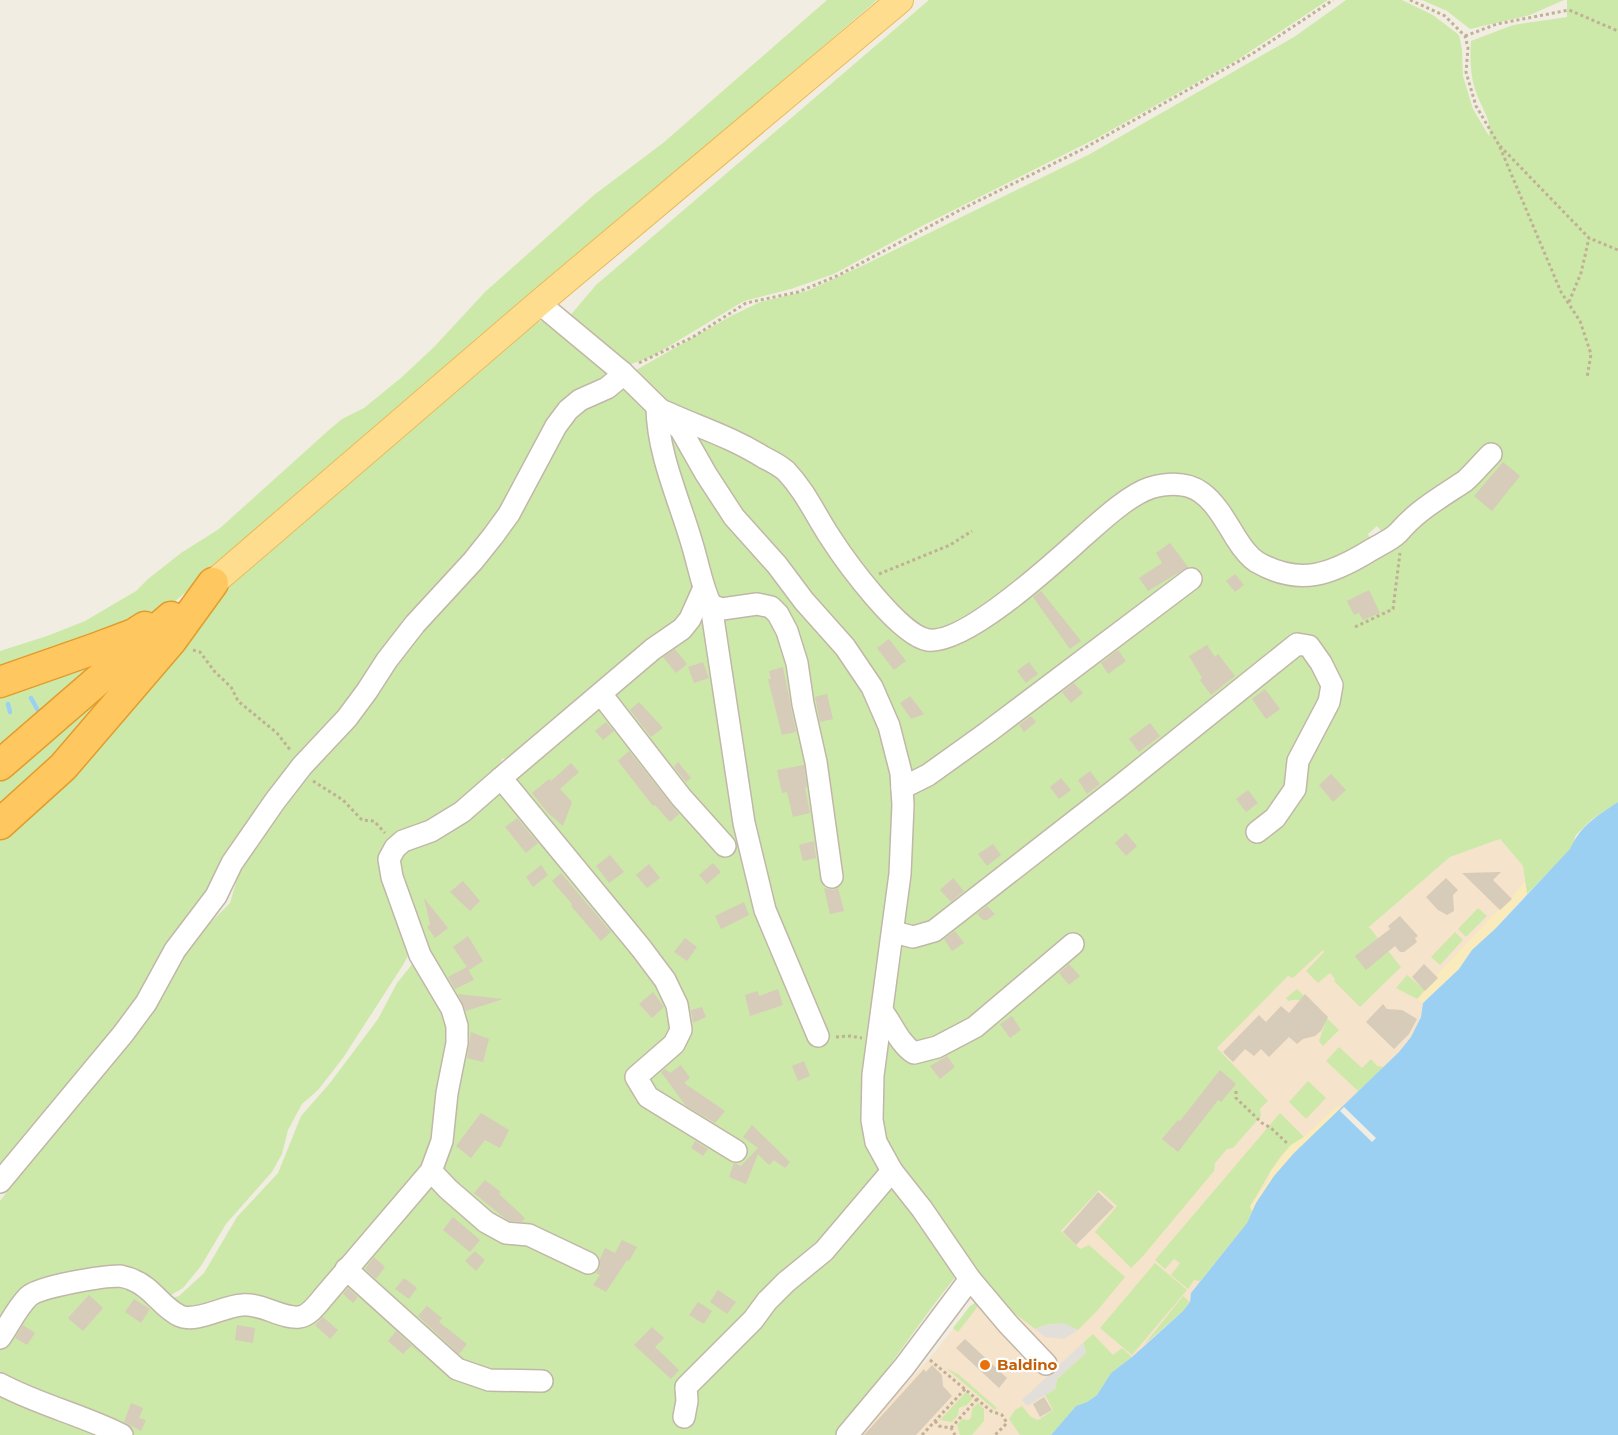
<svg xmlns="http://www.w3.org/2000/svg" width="1618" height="1435" viewBox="0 0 1618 1435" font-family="Montserrat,sans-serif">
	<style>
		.commercial { fill: #f6e3cb }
		.green { fill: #cde9a9 }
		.sand { fill: #f9ebbb }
		.parking { fill: #e2dfdb }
		.water { fill: #9bd0f3 }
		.pier { fill: #f2ede2 }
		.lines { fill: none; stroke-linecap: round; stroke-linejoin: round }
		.stream { stroke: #9bd0f3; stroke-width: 4.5 }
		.building { fill: #d7cbba }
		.minor-casing { stroke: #c1b7a8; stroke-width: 24 }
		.major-casing { stroke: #e8bb5a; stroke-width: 28 }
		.highway-casing { stroke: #e39c2b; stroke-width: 33 }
		.path { stroke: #c0b095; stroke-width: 3; stroke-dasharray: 3 3; stroke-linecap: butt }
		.minor { stroke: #fff; stroke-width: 21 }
		.major { stroke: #ffdd8e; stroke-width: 26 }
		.highway { stroke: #ffc760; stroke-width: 30 }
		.food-dot { fill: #e8710a; stroke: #fff; stroke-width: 2 }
		.labels { text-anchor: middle; stroke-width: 4.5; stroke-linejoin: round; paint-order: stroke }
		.food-label { font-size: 15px; font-weight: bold; fill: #c56008; stroke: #fff; text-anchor: start }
	</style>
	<rect width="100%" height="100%" fill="#f2ede2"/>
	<path class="commercial" d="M1500,839L1523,866L1527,894L1423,1003L1421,1017L1411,1037L1399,1052L1340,1111L1191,1293L1190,1302L1051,1435H860L932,1355L987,1287L1045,1248L1159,1126L1215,1050L1321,942L1349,922L1368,928L1450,857Z"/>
	<g class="green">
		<path d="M827,0H877L172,604L148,620L0,675V651L47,636L85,621L136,591L148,579L181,553L219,529L330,429L342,419L364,408L402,377L434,347L485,292L594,195L663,143Z"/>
		<path d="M929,0H1328L1237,60L1097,138L924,225L834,274L791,289L744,301L651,357L623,367L568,318L596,285Z"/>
		<path d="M1346,0H1402L1433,15L1459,35L1462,49L1463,76L1473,109L1489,136C1492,120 1481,107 1476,92C1470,75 1470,58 1471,41L1513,25L1567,17V0H1618V802L1591,820L1576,835L1571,849L1527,894L1523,866L1500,839L1450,857L1368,928H1370L1401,967L1360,1007L1334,981L1335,979L1330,973L1318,983L1306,971L1324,952L1323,950L1293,978L1288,976L1217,1048L1268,1101L1260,1109L1261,1116L1233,1148L1227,1149L1215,1163L1214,1171L1143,1256L1131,1268L1095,1232L1117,1206L1099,1190L1061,1231L1080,1249L1089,1245L1125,1277L1097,1311L1078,1330C1061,1322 1052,1322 1035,1329L1005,1306L967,1263C920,1318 883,1381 835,1435H128C88,1410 40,1404 0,1381V1343L33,1296L43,1290L105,1279H124L138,1286L153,1298L165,1300L179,1296L204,1273L237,1217L278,1173L301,1116L330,1083L378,1019L397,983L422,952L393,868C396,840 414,845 434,835C442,831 450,824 458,819L647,659L686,630L694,620L702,601C715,618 748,610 768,610L782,626L791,658L797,656C790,629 787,612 761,598L741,604L718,605L709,595L699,553L662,433L661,416L677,431L711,494L734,527L748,540L793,597L834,642L843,634L803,592L770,547L739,515L695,444L688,427L725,442L770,464L797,492L827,539L876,602L908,637L925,642L949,643L966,636L999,612L1117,513L1148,492L1181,488L1205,497L1225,528L1232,550L1241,558L1277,576L1301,583H1322L1353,570L1392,544L1377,526L1368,534L1371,541L1346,559L1309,569L1282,567L1258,556L1218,502L1195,484L1175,480L1158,483L1133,493L1106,512L980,617L947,634L929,637L904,621L871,584L830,528L826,514L795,474L771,455L741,438L675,413L629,374L731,316L760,302L807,291L866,264L1090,154L1294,37Z"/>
		<path d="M1422,0H1564L1530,15L1470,29L1447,11Z"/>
		<path d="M543,321L551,322L616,372L591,389L520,486L412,622L143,1000L0,1177V831L228,586L535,322Z"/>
		<path d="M620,384L644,403L653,422L697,576L687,617L510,757L502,759L497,776L470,800L398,840L409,954L403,965L343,1058L318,1090L302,1104L288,1130L282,1154L272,1172L226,1224L201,1266L183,1288L171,1295L157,1293L138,1278L51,1283L0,1335V1201L178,965L198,935L230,903L238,876L246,860L312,771L356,723L404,649L450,603L473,576L561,434L586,409Z"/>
		<path d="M113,650L0,756V689Z"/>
		<path d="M137,669L0,817V775L89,697Z"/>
		<path d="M1478,908L1487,916L1466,937L1458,929Z"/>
		<path d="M1455,932L1463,940L1440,965L1431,957Z"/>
		<path d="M1407,975L1425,990L1417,999L1396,988Z"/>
		<path d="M1297,989L1339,1030L1323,1046L1319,1041L1325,1023C1316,1006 1308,996 1288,1001L1286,998Z"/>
		<path d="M1339,1047L1362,1068L1371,1059L1377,1066L1384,1067L1358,1091L1326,1061Z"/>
		<path d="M1308,1081L1326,1098L1306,1119L1289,1102Z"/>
		<path d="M1280,1113L1304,1137C1300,1140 1293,1143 1289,1147C1272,1164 1263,1187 1250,1206L1252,1211L1247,1223L1200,1281L1194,1280L1188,1289L1171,1275L1180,1263L1174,1259L1165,1269L1155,1260Z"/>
		<path d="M1155,1263L1187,1290L1132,1355L1100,1328Z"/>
		<path d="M1183,1296L1190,1302L1183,1311L1144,1345Z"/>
		<path d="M975,1303H979V1305L958,1332L953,1328L970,1306Z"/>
		<path d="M1093,1334L1113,1355L1122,1348L1132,1357L1111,1373L1097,1395L1087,1402L1076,1406L1051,1435H1020L1009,1419L1015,1410L1022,1406L1031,1417L1038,1420L1053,1410L1045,1395L1055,1389L1057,1379L1086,1353L1083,1343Z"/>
		<path d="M946,1368L958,1374L997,1408L995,1410Z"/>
		<path d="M0,1388L112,1435H0Z"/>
		<path d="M966,1392L973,1398L967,1405L959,1408L958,1415L952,1422L940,1420Z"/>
		<path d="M978,1403L984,1409V1421L972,1435H960L957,1425L962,1419L968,1420L971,1418L972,1409Z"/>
	</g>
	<g class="sand">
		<path d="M1525,882L1527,894L1496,928L1472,950L1459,969L1423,1003L1418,1000L1436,976L1499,909L1501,910C1510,901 1516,891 1525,882Z"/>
		<path d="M1347,1104C1314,1139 1274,1165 1252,1211L1250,1207L1268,1180L1270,1172L1291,1145L1304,1137L1335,1108Z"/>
	</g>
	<g class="parking">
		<path d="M1064,1323L1078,1330L1064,1339L1045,1337L1035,1329L1045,1325Z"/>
		<path d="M1083,1343L1086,1353L1057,1379L1055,1389L1027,1406L1022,1400Z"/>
	</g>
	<path class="water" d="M1618,802V1435H1051L1076,1406L1087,1402L1097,1395L1111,1373L1132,1357L1183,1311L1190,1302L1191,1293L1247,1223L1256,1203L1274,1176L1294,1153L1399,1052L1411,1037L1421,1017L1423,1003L1459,969L1472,950L1496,928L1570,849C1581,825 1597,816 1618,802Z"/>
	<path class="pier" d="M1344,1107L1376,1138L1372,1142L1340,1111Z"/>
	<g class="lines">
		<g class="stream">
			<path d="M31,698L41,716"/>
			<path d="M8,704L10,712"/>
		</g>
	</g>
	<g class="building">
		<path d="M1503,462L1520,476L1492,511L1474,496Z"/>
		<path d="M1170,543L1188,567L1148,591L1139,578L1162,563L1156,553Z"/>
		<path d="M1235,574L1244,585L1235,592L1226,581Z"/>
		<path d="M1369,590L1380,613L1363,620L1359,613L1354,615L1347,601Z"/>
		<path d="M1041,591L1081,641L1070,649L1033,597Z"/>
		<path d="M889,639L906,661L894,670L877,648Z"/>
		<path d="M1207,645L1215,657L1218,654L1235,676L1211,695L1200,680L1202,678L1189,656Z"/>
		<path d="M675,649L687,664L676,673L663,657Z"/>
		<path d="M1118,650L1126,661L1108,674L1101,663Z"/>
		<path d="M703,662L709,678L694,683L688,667Z"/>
		<path d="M1029,662L1038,674L1026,683L1017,671Z"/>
		<path d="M783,667L796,732L782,735L768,679H771L769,671Z"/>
		<path d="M1074,683L1083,693L1071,703L1062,692Z"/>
		<path d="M1265,689L1280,709L1266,719L1252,699Z"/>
		<path d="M827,694L833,719L820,722L815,697Z"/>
		<path d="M910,696L924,714L911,719L900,703Z"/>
		<path d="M639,702L663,728L651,737L630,710Z"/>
		<path d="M1031,716L1036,722L1024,732L1019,725Z"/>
		<path d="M606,722L614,731L603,740L595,731Z"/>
		<path d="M1150,723L1160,736L1139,752L1129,739Z"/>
		<path d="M629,751L679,814L670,822L655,805L653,806L618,761Z"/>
		<path d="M678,762L691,778L686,782L674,767Z"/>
		<path d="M571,763L579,772L560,789L572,802L563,826L548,813L532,793L549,779L551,781Z"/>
		<path d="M804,765L807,787L805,788L810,813L793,817L787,792L782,793L777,770Z"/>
		<path d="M1090,771L1100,784L1087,794L1078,780Z"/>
		<path d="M1331,774L1346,790L1333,802L1319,785Z"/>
		<path d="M1061,778L1071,790L1059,799L1050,787Z"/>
		<path d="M1248,790L1258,803L1246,812L1236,799Z"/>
		<path d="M517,818L538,843L526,853L505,827Z"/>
		<path d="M1126,833L1137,846L1126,856L1115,843Z"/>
		<path d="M814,841L816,858L803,861L799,845Z"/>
		<path d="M993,844L1001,855L987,866L978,854Z"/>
		<path d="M610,855L624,872L609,883L596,866Z"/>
		<path d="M713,863L721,872L707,884L699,875Z"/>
		<path d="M649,864L660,878L647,888L636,875Z"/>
		<path d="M541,865L548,875L533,887L526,877Z"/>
		<path d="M1501,872L1493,880L1512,899L1500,910L1462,873Z"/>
		<path d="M561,873L611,932L601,941L571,906L572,904L552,881Z"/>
		<path d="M953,878L964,891L951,902L940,890Z"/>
		<path d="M1446,878L1458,890L1453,895L1454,911L1447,915L1438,910L1426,897Z"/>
		<path d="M463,881L480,901L470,911L450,892Z"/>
		<path d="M824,888L833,890L838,888L844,911L830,914Z"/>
		<path d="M424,898L448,928L435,938L427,927L430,924Z"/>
		<path d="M744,902L749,915L721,929L715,916Z"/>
		<path d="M987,906L995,914L987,920H983L977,914Z"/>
		<path d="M1400,916L1418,936L1415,938L1417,942L1404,952H1400L1395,946L1366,970L1355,956L1390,929L1388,926Z"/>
		<path d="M955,931L964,943L952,951L944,939Z"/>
		<path d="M468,936L483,961L469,970L468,969L474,980L455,989L448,977L467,967L453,947Z"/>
		<path d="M685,938L697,947L687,961L674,952Z"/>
		<path d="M1069,964L1080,976L1069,985L1059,973Z"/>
		<path d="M1424,964L1438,978L1425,991L1412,977Z"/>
		<path d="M778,989L783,1005L750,1016L745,995L758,991L759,996Z"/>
		<path d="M653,992L664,1007L652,1018L639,1004Z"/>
		<path d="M458,994L503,999L466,1011Z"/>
		<path d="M1305,994L1328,1017L1321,1031L1315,1036L1303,1039L1297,1044L1289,1037L1269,1057L1261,1049L1254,1056L1245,1049L1233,1062L1223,1052L1259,1015L1266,1022L1281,1006L1289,1013Z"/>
		<path d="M1383,1004L1387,1009L1402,1010L1417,1019L1409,1034L1394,1049L1366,1022Z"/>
		<path d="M702,1007L706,1017L693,1023L691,1010Z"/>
		<path d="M1012,1016L1021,1030L1010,1038L1000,1024Z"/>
		<path d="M471,1032L489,1039L483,1062L467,1058Z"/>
		<path d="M947,1056L955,1067L940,1079L930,1066Z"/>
		<path d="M804,1061L810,1076L798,1081L792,1066Z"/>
		<path d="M681,1065L690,1078L684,1083L725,1111L715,1123L686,1106L661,1072L665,1069L670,1073Z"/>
		<path d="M1220,1070L1236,1084L1221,1102L1218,1100L1178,1152L1162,1139L1178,1120L1180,1121Z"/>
		<path d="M481,1113L509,1130L500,1148L485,1140L471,1158L456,1146Z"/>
		<path d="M752,1125L790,1162L785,1168L774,1160L769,1165L758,1154L746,1184L729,1177L734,1163L741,1166L758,1148L743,1137Z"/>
		<path d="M695,1141L708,1149L703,1156L691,1148Z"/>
		<path d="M485,1180L501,1192L499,1194L525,1218L522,1222L510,1221L503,1217L474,1193Z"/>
		<path d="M1098,1192L1114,1207L1076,1245L1063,1232Z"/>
		<path d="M453,1217L480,1240L470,1252L443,1230Z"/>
		<path d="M622,1240L637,1247L629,1261L627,1260L606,1292L593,1285L600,1275L596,1273L600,1268V1259L605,1248L615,1253Z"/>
		<path d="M475,1251L485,1260L476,1271L465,1261Z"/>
		<path d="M374,1257L385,1267L376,1279L365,1269Z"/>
		<path d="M404,1278L417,1288L409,1299L395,1289Z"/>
		<path d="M348,1288L358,1297L353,1303L343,1294Z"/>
		<path d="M718,1290L736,1302L727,1314L710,1302Z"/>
		<path d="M89,1295L103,1308L83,1331L68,1318Z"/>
		<path d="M134,1299L150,1309L141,1323L125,1312Z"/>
		<path d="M698,1302L712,1311L704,1324L689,1315Z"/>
		<path d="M427,1306L442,1318L439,1322L467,1344L459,1354L418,1316Z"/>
		<path d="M323,1317L338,1330L330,1339L315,1325Z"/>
		<path d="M23,1325L35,1333L27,1345L15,1338Z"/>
		<path d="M237,1325L255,1328L253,1343L235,1340Z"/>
		<path d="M652,1327L664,1338L655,1347L679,1370L671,1379L634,1345Z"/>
		<path d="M396,1331L427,1360L411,1346L403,1354L388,1341Z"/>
		<path d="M965,1339L1007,1378L999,1388L956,1348Z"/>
		<path d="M932,1365L942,1375L943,1386L952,1396L916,1435H864L924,1369L926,1372Z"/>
		<path d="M1044,1397L1052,1410L1040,1417L1033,1404Z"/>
		<path d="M131,1403L143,1408L139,1418L146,1420L141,1431L124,1422Z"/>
	</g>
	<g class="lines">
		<g class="minor-casing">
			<g id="minor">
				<path d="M539,303L622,372L681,430L706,474L734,517L777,565L804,601L845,647L872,687L889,726L901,773L903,805L900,874L873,1075L872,1120L876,1142L892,1171L922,1209L970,1279L1008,1324L1046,1364"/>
				<path d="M703,590L690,619L682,629L653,649L501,778L641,948L665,980L677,1005L681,1030L674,1044L636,1077L648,1097L736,1151"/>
				<path d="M711,605L722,609L757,604L771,607L778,614L787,631L797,663L803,704L816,762L832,877"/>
				<path d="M601,694L681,797L725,846"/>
				<path d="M902,788L928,775L988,732L1191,579"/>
				<path d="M894,932L913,937L934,931L1120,786L1297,644L1309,646L1321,663L1332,685L1329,702L1298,761L1295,789L1275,818L1257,832"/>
				<path d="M882,1011C893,1025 899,1043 914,1053L937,1047L975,1027L1073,944"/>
				<path d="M818,1036L765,910L744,823L711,605C702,587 699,567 693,547C680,501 658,456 657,408C692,425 730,436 763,457C771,461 779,465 786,471C805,491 815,514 830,537C846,562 900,636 928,640C966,645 1056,561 1085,535C1102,520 1129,495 1150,488C1199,474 1213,500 1236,538C1241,546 1249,557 1257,562C1300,587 1332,574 1371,550C1379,545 1391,540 1398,533C1405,525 1412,518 1421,511C1435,500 1450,491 1465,481C1474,473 1482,463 1491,454"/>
				<path d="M431,1171L448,1189L486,1222L506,1233L529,1235L588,1263"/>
				<path d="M0,1182L123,1034L146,1003L175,950L216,896L232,863L275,801L302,766L347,718L367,691L387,660L415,624L473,561L493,536L509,514L556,426L568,410L580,400L607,388L618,379L622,372"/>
				<path d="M346,1269L457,1369L489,1380L542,1381"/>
				<path d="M0,1338C9,1325 17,1308 28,1297C39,1286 104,1276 120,1276C124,1277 130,1278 133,1280C152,1287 162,1308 180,1316C196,1323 224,1306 242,1305C262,1303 282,1319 299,1317C310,1316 319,1302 326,1294L431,1171L442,1141L447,1093L457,1043V1026L452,1009L420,955L392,877L389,859L395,848L403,841L431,831L462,812L501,778"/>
				<path d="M0,1384C39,1405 83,1415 122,1435"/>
				<path d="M684,1417L687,1401L686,1387L753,1320L767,1301L786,1282L824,1251L892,1171"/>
				<path d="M847,1435L904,1367L970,1279"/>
			</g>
		</g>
		<g class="major-casing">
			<path id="major" d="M213,583L539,303L900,0"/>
		</g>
		<g class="highway-casing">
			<g id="highway">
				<path d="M0,682L94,649L134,634L145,627"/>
				<path d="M0,765L171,617"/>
				<path d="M0,824L63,767L171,641L213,583"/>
			</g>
		</g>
		<g class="path">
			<path d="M1410,0L1445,16L1465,36L1468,48L1466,72L1476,106L1499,145L1561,292L1580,321L1591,354L1587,378"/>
			<path d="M1465,36L1497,24L1569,10L1618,31"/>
			<path d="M1500,146L1589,238L1618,250"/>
			<path d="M1569,302L1581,273L1589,238"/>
			<path d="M639,363L693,337L746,303L798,292L839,275L960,210L1081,150L1255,52L1333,0"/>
			<path d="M879,574L950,545L972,531"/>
			<path d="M1355,627L1393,609L1400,553"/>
			<path d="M193,650L200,652L215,672L231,687L238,701L277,733L291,751"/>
			<path d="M313,781L343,800L362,820L374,821L385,833"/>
			<path d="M836,1037L850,1036L862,1038"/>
			<path d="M1236,1091V1098L1262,1123L1271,1128L1287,1143"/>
			<path d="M930,1360L991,1411L1002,1415L1007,1423L995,1435"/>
			<path d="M935,1421L939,1426L951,1428L955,1435"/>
			<path d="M951,1428L977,1399"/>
			<path d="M922,1435L965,1389"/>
		</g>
		<use href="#minor" class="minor"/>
		<use href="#major" class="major"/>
		<use href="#highway" class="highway"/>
	</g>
	<circle class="food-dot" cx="985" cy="1365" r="6"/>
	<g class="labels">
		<g class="food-label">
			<text x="997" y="1370">Baldino</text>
		</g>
	</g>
</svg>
